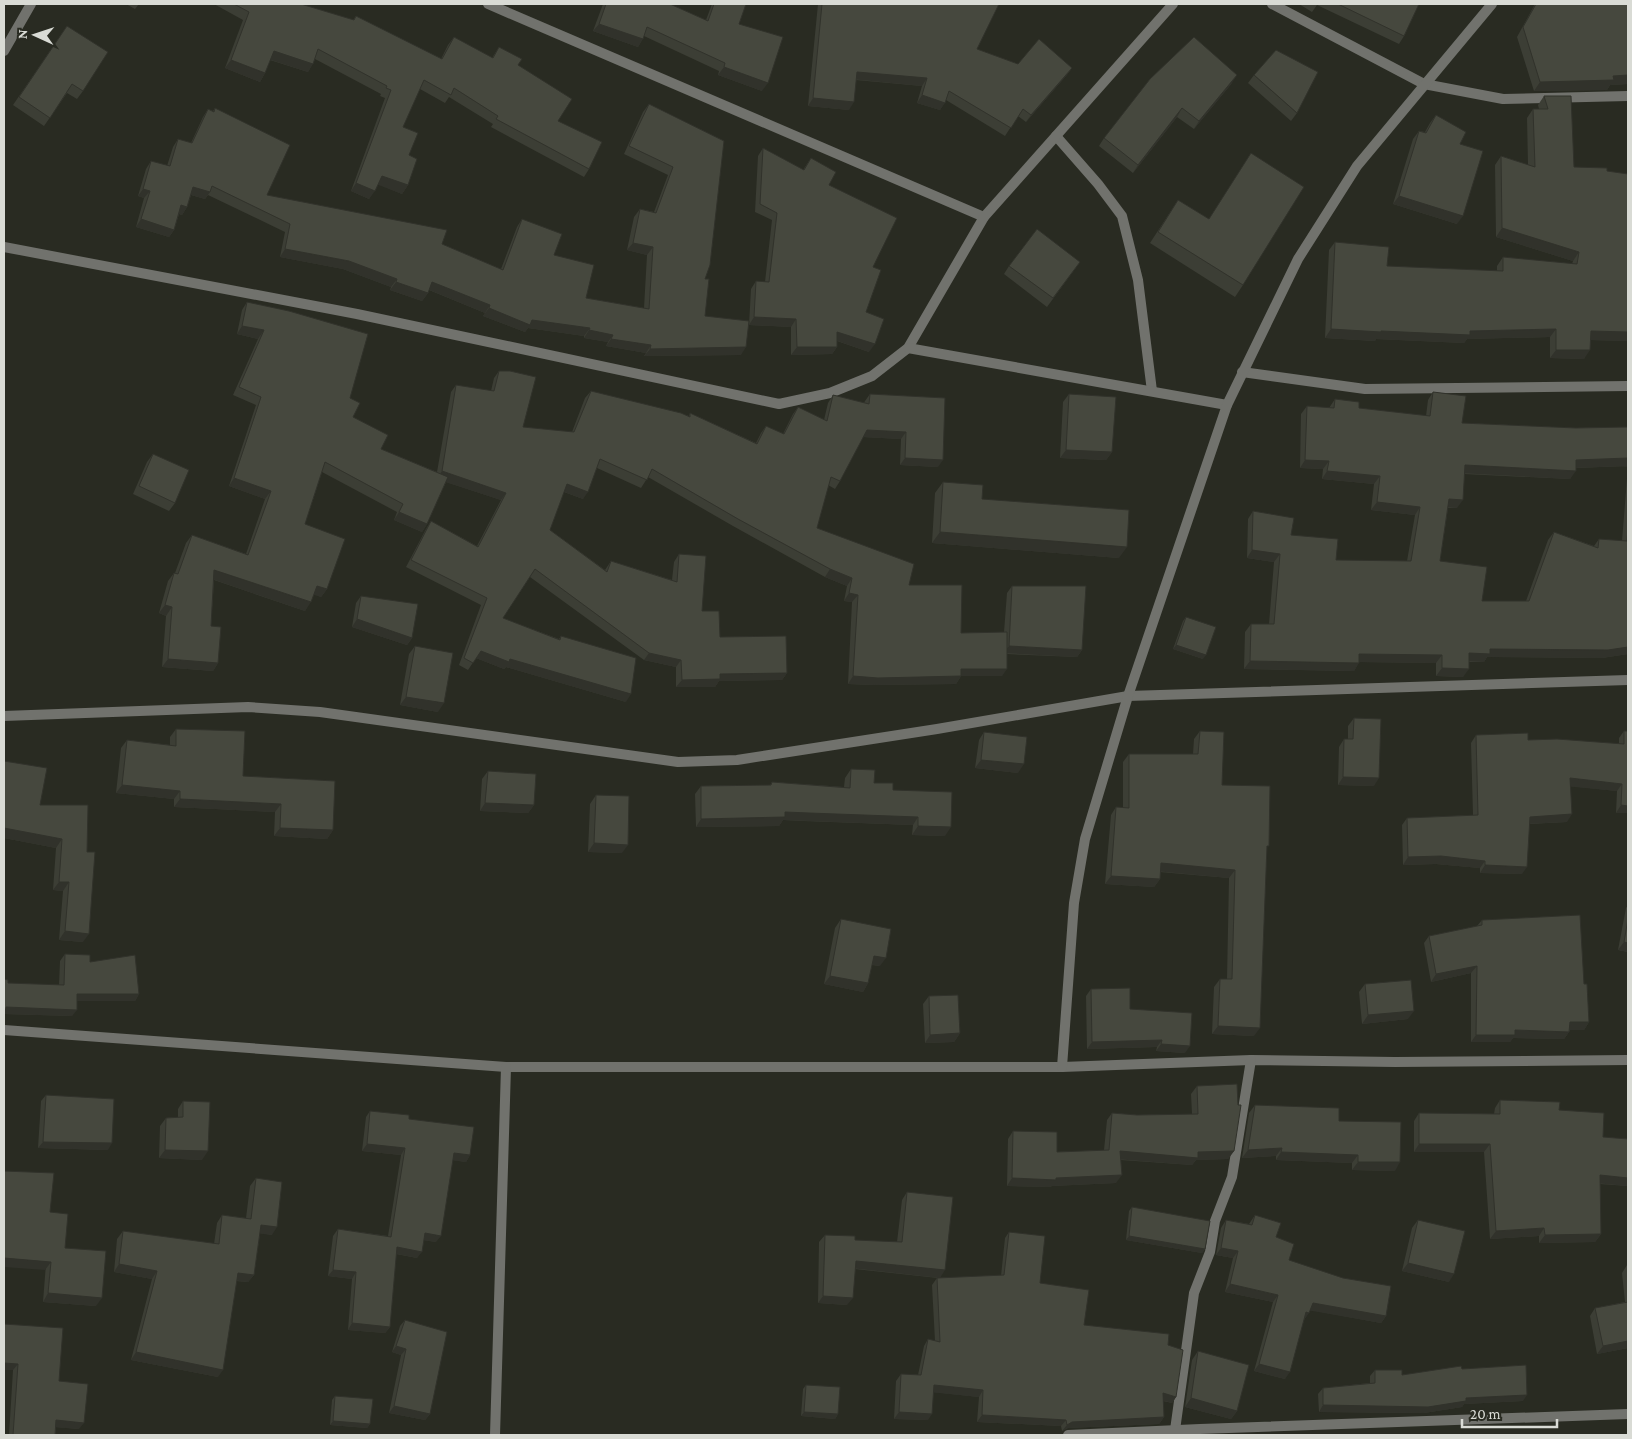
<svg xmlns="http://www.w3.org/2000/svg" width="1632" height="1439" viewBox="0 0 1632 1439" font-family="'Crimson Pro',serif">
	<style>
		.lines { fill: none; stroke-linecap: round; stroke-linejoin: round }
		.minor { stroke: #71726d; stroke-width: 10 }
		.wall { fill: #3c3e35; fill-rule: evenodd }
		.shaded-wall { fill: #31322b }
		.building { fill: #46483e; stroke: #31322b }
	</style>
	<rect width="100%" height="100%" fill="#292b22"/>
	<g class="lines">
		<g class="minor">
			<path d="M488,4L984,217"/>
			<path d="M1272,4L1424,84L1503,99L1628,96"/>
			<path d="M4,51L31,4"/>
			<path d="M1056,136L1098,184L1122,216L1138,280L1152,391"/>
			<path d="M4,247L357,314L779,404L830,393L872,376L908,348L984,217L1173,4"/>
			<path d="M908,348L1227,405"/>
			<path d="M1242,372L1365,389L1628,386"/>
			<path d="M4,716L248,707L320,712L678,762L737,760L937,729L1128,696L1628,680"/>
			<path d="M4,1030L506,1067H1062L1251,1060L1395,1062L1628,1060"/>
			<path d="M1062,1067L1074,903L1085,839L1128,696L1227,405L1298,259L1357,166L1492,4"/>
			<path d="M1175,1430L1194,1293L1210,1252L1215,1221L1232,1177L1251,1060"/>
			<path d="M495,1435L506,1067"/>
			<path d="M1068,1435L1200,1429L1628,1414"/>
		</g>
	</g>
	<g class="wall">
		<path d="M126,4H139L135,9Z"/>
		<path d="M214,4H301L353,20L356,16L441,59L448,45L454,37L492,58L499,47L518,65L558,121L589,169L584,177L491,127L493,124L449,97L445,103L420,89L403,127L409,155L408,185L402,194L378,184L369,199L351,191L385,98L380,96L381,94L315,59L308,72L270,60L265,73L260,82L225,68L243,20Z"/>
		<path d="M603,4H670L706,20L712,4H746L739,24L762,91L718,75L719,71L644,36L638,47L593,31Z"/>
		<path d="M818,4H999L977,49L1018,64L1072,68L1066,76L1026,122L1018,116L1005,136L946,100L940,110L917,103L922,86L856,80L849,110L808,106Z"/>
		<path d="M1299,4H1419L1404,36L1399,44L1317,5L1312,12Z"/>
		<path d="M1535,4H1628V84L1610,85L1607,90L1534,91L1517,37Z"/>
		<path d="M67,26L83,91L77,99L67,93L44,126L13,105Z"/>
		<path d="M1254,75L1297,113L1291,121L1248,83Z"/>
		<path d="M1232,83L1194,129L1177,117L1133,173L1099,146L1104,138Z"/>
		<path d="M1544,96L1574,167L1628,174V341L1591,340L1584,359L1550,358V337L1467,339L1464,343L1376,339L1375,341L1325,338L1329,250L1335,242L1387,266L1497,271V266L1503,257L1572,264L1573,261L1496,237L1495,165L1501,156L1528,165L1527,118L1533,109H1539L1538,105Z"/>
		<path d="M649,104L724,141L705,279V316L741,355L644,356L646,353L606,346L608,342L584,338V336L528,328L525,332L483,316L485,313L429,290L428,293L422,301L390,290L391,287L343,269L280,257L285,232L208,195L205,199L191,195L187,207L182,215L179,214L174,230L169,237L136,227L144,198L138,196L146,169L151,161L167,166L173,147L178,139L191,143L203,117L208,109L213,111L215,108L267,195L442,244L501,269L517,227L522,219L554,255L586,298L644,308L647,255L627,250L634,217L640,209L654,212L668,175L624,154L643,112Z"/>
		<path d="M1436,115L1460,144L1457,224L1393,204L1413,139L1419,131L1425,132L1430,123Z"/>
		<path d="M763,148L803,170L811,158L829,185L873,267L866,312L869,352L837,341V347L832,354L791,355V327L749,325L751,289L756,281L765,282L772,220L755,212L758,156Z"/>
		<path d="M1251,153L1243,285L1235,297L1150,243L1178,200L1209,219Z"/>
		<path d="M1080,262L1047,307L1004,274L1009,266Z"/>
		<path d="M247,302L350,398L353,417L381,449L437,472L451,392L456,385L491,391L494,378L499,371L523,427L572,432L585,398L591,391L689,416L690,413L756,443L761,433L766,426L783,434L793,414L798,407L824,420L828,403L833,395L864,403L865,401L870,394L945,398L938,467L900,465L901,439L863,437L840,481L835,489L828,485L817,528L909,585L961,633L1004,632L1007,593L1012,586L1082,650L1077,657L1007,654L1002,676H961L956,684L873,685L848,684L852,602L844,601L847,586L825,577L733,526L648,477L641,488L597,468L583,499L564,492L550,530L605,570L611,561L672,580L674,562L679,554L702,611L720,637L787,673L782,680L719,681L715,687H676V667L644,660L530,577L503,618L559,639L561,636L626,702L506,667L504,669L476,658L468,670L459,665L481,605L406,567L426,529L431,521L477,546L501,500L446,482L427,524L422,532L394,520L397,512L322,472L305,524L327,589L321,597L314,594L305,611L214,580L211,626L218,663L213,671L162,667L166,616L159,613L168,581L174,573H175L186,543L192,535L246,554L265,499L229,486L256,405L233,395L258,339L237,334L242,310Z"/>
		<path d="M1433,392L1462,423L1576,428L1628,427V654L1602,658L1487,657L1484,662H1469L1463,677L1436,676V663L1359,662L1354,671L1244,669L1245,632L1251,624H1269L1274,562L1247,558L1248,519L1253,511L1291,535L1336,560L1407,561L1415,515L1371,510L1374,484L1322,479L1323,469L1300,468L1301,414L1307,406L1329,408L1335,399L1359,408L1426,416L1428,400ZM1628,466L1622,541L1599,539L1594,546L1554,532L1548,540L1526,601H1482L1440,561L1448,508H1457L1464,474L1570,479L1576,468Z"/>
		<path d="M1069,394L1112,452L1106,460L1060,458L1063,402Z"/>
		<path d="M153,454L175,503L169,511L133,494L147,462Z"/>
		<path d="M943,482L982,499L1119,558L932,543L935,493Z"/>
		<path d="M361,596L412,638L407,645L352,627L356,603Z"/>
		<path d="M1186,617L1203,659L1173,649L1183,621Z"/>
		<path d="M415,646L438,712L400,705L409,654Z"/>
		<path d="M1354,718L1374,786L1338,785L1339,747L1344,739H1348V726Z"/>
		<path d="M176,729L243,776L333,830L327,839L274,836L275,812L174,807V799L116,793L121,748L127,740L170,745V737Z"/>
		<path d="M1200,731L1222,785L1267,849L1254,1036L1212,1034L1214,987L1220,979H1227L1229,878L1160,872V879L1154,887L1105,884L1111,815L1116,807H1123V762L1129,754H1193L1194,739Z"/>
		<path d="M1624,731H1628V813H1616L1617,791L1570,786L1567,822L1529,824L1522,874L1480,873V868L1436,864L1403,865L1402,825L1407,818L1473,815L1471,743L1476,735L1528,740L1619,744V738Z"/>
		<path d="M984,732L1018,773L975,768L979,740Z"/>
		<path d="M4,761L40,805H88L83,942L59,940L63,891L53,890L56,848L4,838Z"/>
		<path d="M851,769L874,783L893,790L945,836L912,835L913,825L803,821L783,820L779,826L696,827L695,794L701,786L770,785L772,782L844,787L845,778Z"/>
		<path d="M488,771L534,805L528,813L480,811L482,779Z"/>
		<path d="M596,795L622,853L588,852L590,804Z"/>
		<path d="M1628,905V952L1618,950L1626,908Z"/>
		<path d="M841,919L880,966L872,965L868,983L863,992L824,984L835,928Z"/>
		<path d="M1482,920L1584,984L1589,1022L1584,1030H1570L1569,1032L1564,1039L1513,1038L1510,1042H1471V973L1431,982L1424,943L1429,936L1477,926Z"/>
		<path d="M65,954L90,962L139,994L135,1001H77L72,1016L4,1014V979L8,983L59,985L60,961Z"/>
		<path d="M1365,984L1408,1019L1362,1024L1359,992Z"/>
		<path d="M1091,989L1130,1009L1185,1053L1156,1051L1157,1047L1087,1049L1086,996Z"/>
		<path d="M929,996L960,1033L954,1042L925,1043L923,1004Z"/>
		<path d="M1197,1086L1234,1151L1228,1159L1196,1160L1192,1165L1121,1160L1116,1183L1052,1186L1050,1187L1007,1186L1008,1139L1013,1131L1057,1152L1104,1150L1107,1120L1112,1113L1137,1115L1192,1114L1191,1094Z"/>
		<path d="M46,1095L108,1150L38,1148L41,1101Z"/>
		<path d="M1500,1100L1559,1110L1603,1137L1628,1139V1186L1600,1184L1601,1234L1595,1242L1539,1243V1236L1490,1239L1484,1152H1414V1121L1419,1113L1494,1114L1495,1108Z"/>
		<path d="M183,1101L202,1160L159,1158L160,1126L166,1118L178,1117V1109Z"/>
		<path d="M1255,1105L1339,1121L1395,1171L1352,1170V1163L1276,1160V1156L1242,1158L1249,1113Z"/>
		<path d="M370,1111L409,1119L470,1155L466,1162L453,1160L436,1242L424,1240L417,1258L396,1254L390,1327L385,1333L348,1330L352,1279L328,1276L333,1236L338,1229L388,1236L401,1155L362,1151L366,1117Z"/>
		<path d="M256,1178L272,1235L260,1233L254,1275L248,1282L236,1281L218,1377L131,1360L152,1279L114,1272L117,1239L123,1231L214,1244L217,1223L222,1215L246,1218L250,1186Z"/>
		<path d="M907,1192L940,1278L1001,1276L1005,1238L1009,1232L1040,1283L1084,1325L1168,1345L1176,1397L1172,1403L1163,1401L1164,1417L1159,1424L1068,1428L1062,1431L1061,1426L977,1422L979,1397L933,1392L928,1420L894,1419L896,1381L901,1374L918,1375L924,1346L928,1339L935,1341L932,1285L937,1278H938L855,1269L847,1305L818,1303L819,1242L825,1235L855,1240L897,1242L902,1200Z"/>
		<path d="M1132,1207L1205,1249L1202,1253L1126,1240L1129,1211Z"/>
		<path d="M50,1212L65,1248L96,1306L43,1302Z"/>
		<path d="M1255,1215L1276,1237L1289,1260L1386,1316L1381,1323L1310,1310L1304,1320L1285,1379L1254,1371L1273,1302L1225,1292L1233,1258L1216,1255L1221,1228L1226,1220L1249,1224Z"/>
		<path d="M1418,1220L1449,1282L1402,1271L1412,1228Z"/>
		<path d="M1627,1265H1628V1348L1597,1354L1590,1316L1595,1308L1625,1302L1622,1273Z"/>
		<path d="M405,1320L430,1414L425,1420L389,1413L401,1355L392,1352L400,1326Z"/>
		<path d="M4,1324L59,1381L79,1429L56,1427L55,1435H9L13,1370H4Z"/>
		<path d="M1198,1351L1237,1411L1231,1419L1185,1407L1192,1360Z"/>
		<path d="M1462,1369L1523,1401L1464,1404L1462,1407L1424,1413L1319,1412L1318,1394L1323,1388L1370,1383V1376L1375,1370L1402,1375Z"/>
		<path d="M806,1385L838,1414L835,1419L801,1416L803,1389Z"/>
		<path d="M335,1396L370,1424L367,1428L330,1425L332,1400Z"/>
	</g>
	<g class="shaded-wall">
		<path d="M599,24L643,39L638,47L593,31Z"/>
		<path d="M274,51L313,64L308,72L268,59Z"/>
		<path d="M231,60L265,73L260,82L225,68Z"/>
		<path d="M724,67L768,83L762,91L718,75Z"/>
		<path d="M1072,68L1066,76L1026,122L1031,115Z"/>
		<path d="M857,72L927,78L922,86L851,79Z"/>
		<path d="M1237,75L1232,83L1194,129L1199,121Z"/>
		<path d="M1628,75V84L1610,85L1607,90L1534,91L1540,82Z"/>
		<path d="M922,95L945,103L940,110L917,103Z"/>
		<path d="M813,98L854,102L849,110L808,106Z"/>
		<path d="M1182,108L1177,117L1133,173L1138,165Z"/>
		<path d="M382,176L408,185L402,194L376,184Z"/>
		<path d="M356,183L375,191L369,199L351,191Z"/>
		<path d="M193,187L210,192L205,199L188,194Z"/>
		<path d="M143,189L150,191L144,198L138,196Z"/>
		<path d="M1399,196L1463,216L1457,224L1393,204Z"/>
		<path d="M181,205L187,207L182,215L176,213Z"/>
		<path d="M141,219L174,230L169,237L136,227Z"/>
		<path d="M1502,228L1579,252L1573,261L1496,237Z"/>
		<path d="M633,243L653,247L647,255L627,250Z"/>
		<path d="M285,249L349,261L397,279L391,287L343,269L280,257Z"/>
		<path d="M396,282L428,293L422,301L390,290Z"/>
		<path d="M432,282L490,305L485,313L427,289Z"/>
		<path d="M489,308L532,320L590,328L584,336L528,328L525,332L483,316Z"/>
		<path d="M754,317L796,319L791,327L749,325Z"/>
		<path d="M242,326L264,330L258,339L237,334Z"/>
		<path d="M1331,329L1381,331H1470L1556,329L1550,337L1467,339L1464,343L1376,339L1375,341L1325,338Z"/>
		<path d="M589,330L613,335L608,342L584,338Z"/>
		<path d="M1591,331L1628,332V341L1585,340Z"/>
		<path d="M837,332L875,344L869,352L832,339Z"/>
		<path d="M611,339L651,345L646,353L606,346Z"/>
		<path d="M746,347L741,355L644,356L650,349Z"/>
		<path d="M797,347H837L832,354L791,355Z"/>
		<path d="M1556,350H1590L1584,359L1550,358Z"/>
		<path d="M867,430L906,432L901,439L862,437Z"/>
		<path d="M1066,450L1112,452L1106,460L1060,458Z"/>
		<path d="M905,458L943,460L938,467L900,465Z"/>
		<path d="M1628,458V466L1571,468L1576,460Z"/>
		<path d="M1305,460L1329,461L1323,469L1300,468Z"/>
		<path d="M1465,465L1576,471L1570,479L1459,473Z"/>
		<path d="M442,471L506,493L501,500L436,479Z"/>
		<path d="M1327,471L1380,476L1374,484L1322,479Z"/>
		<path d="M234,478L271,491L265,499L229,486Z"/>
		<path d="M567,484L588,492L583,499L562,491Z"/>
		<path d="M1449,499L1463,500L1457,508L1444,507Z"/>
		<path d="M1377,502L1420,507L1415,515L1371,510Z"/>
		<path d="M399,512L427,524L422,532L394,520Z"/>
		<path d="M940,532L1127,547L1119,558L932,543Z"/>
		<path d="M1252,550L1280,554L1274,562L1247,558Z"/>
		<path d="M830,569L852,578L847,586L825,577Z"/>
		<path d="M214,570L311,602L305,611L209,578Z"/>
		<path d="M317,586L327,589L321,597L311,594Z"/>
		<path d="M849,593L858,595L852,602L844,601Z"/>
		<path d="M165,605L172,607L166,616L159,613Z"/>
		<path d="M357,619L412,638L407,645L352,627Z"/>
		<path d="M1176,645L1206,655L1203,659L1173,649Z"/>
		<path d="M1009,646L1082,650L1077,657L1003,653Z"/>
		<path d="M1628,647V654L1602,658L1487,657L1484,662L1464,661L1469,653L1490,649Z"/>
		<path d="M481,651L510,659L631,694L626,702L506,667L504,669L476,658Z"/>
		<path d="M649,653L681,660L676,667L644,660Z"/>
		<path d="M1359,654L1442,655L1436,663L1354,662Z"/>
		<path d="M168,659L218,663L213,671L162,667Z"/>
		<path d="M1250,661L1359,663L1354,671L1244,669Z"/>
		<path d="M1442,668L1469,669L1463,677L1436,676Z"/>
		<path d="M961,669H1007L1002,676H961L956,684L873,685L848,684L853,676Z"/>
		<path d="M787,673L782,680L719,681L715,687H676L682,680L720,674Z"/>
		<path d="M406,697L444,703L438,712L400,705Z"/>
		<path d="M981,760L1024,764L1018,773L975,768Z"/>
		<path d="M1343,777L1379,778L1374,786L1338,785Z"/>
		<path d="M1570,778L1622,784L1617,791L1564,786Z"/>
		<path d="M122,785L180,791L174,799L116,793Z"/>
		<path d="M180,799L281,804L275,812L174,807Z"/>
		<path d="M485,803L534,805L528,813L480,811Z"/>
		<path d="M1621,805L1628,806V813H1616Z"/>
		<path d="M785,812L918,817L913,825L783,820L779,826L696,827L701,819Z"/>
		<path d="M1572,814L1567,822L1524,824L1530,817Z"/>
		<path d="M918,826L951,827L945,836L912,835Z"/>
		<path d="M4,828L62,839L56,848L4,838Z"/>
		<path d="M280,828L333,830L327,839L274,836Z"/>
		<path d="M594,843L628,845L622,853L588,852Z"/>
		<path d="M1441,856L1485,861L1480,868L1436,864L1403,865L1408,857Z"/>
		<path d="M1161,863L1235,870L1229,878L1155,871Z"/>
		<path d="M1485,865L1527,867L1522,874L1480,873Z"/>
		<path d="M1111,876L1160,879L1154,887L1105,884Z"/>
		<path d="M59,882H69L63,891L53,890Z"/>
		<path d="M65,931L89,934L83,942L59,940Z"/>
		<path d="M1624,942L1628,943V952L1618,950Z"/>
		<path d="M874,956L886,958L880,966L868,964Z"/>
		<path d="M1477,966L1471,973L1431,982L1436,974Z"/>
		<path d="M830,976L868,983L863,992L824,984Z"/>
		<path d="M77,994H139L135,1001H73Z"/>
		<path d="M6,1007L77,1010L72,1016L4,1014V1009Z"/>
		<path d="M1414,1011L1408,1019L1362,1024L1368,1015Z"/>
		<path d="M1570,1022H1589L1584,1030H1564Z"/>
		<path d="M1218,1026L1260,1028L1254,1036L1212,1034Z"/>
		<path d="M1515,1030L1569,1032L1564,1039L1513,1038L1510,1042H1471L1476,1035Z"/>
		<path d="M960,1033L954,1042L925,1043L930,1035Z"/>
		<path d="M1162,1040L1157,1047L1087,1049L1092,1042Z"/>
		<path d="M1161,1044L1190,1046L1185,1053L1156,1051Z"/>
		<path d="M43,1142L112,1143L108,1150L38,1148Z"/>
		<path d="M367,1144L405,1148L401,1155L362,1151Z"/>
		<path d="M1419,1144H1490L1484,1152H1414Z"/>
		<path d="M1282,1148L1276,1156L1242,1158L1248,1150Z"/>
		<path d="M165,1150L208,1151L202,1160L159,1158Z"/>
		<path d="M1120,1151L1198,1152L1234,1151L1228,1159L1196,1160L1192,1165L1115,1159Z"/>
		<path d="M1281,1152L1358,1155L1352,1163L1276,1160Z"/>
		<path d="M454,1153L470,1155L466,1162L450,1160Z"/>
		<path d="M1358,1162H1400L1395,1171L1352,1170Z"/>
		<path d="M1122,1175L1116,1183L1052,1186L1050,1187L1007,1186L1012,1178H1056Z"/>
		<path d="M1600,1175L1628,1178V1186L1595,1183Z"/>
		<path d="M261,1225L277,1227L272,1235L255,1233Z"/>
		<path d="M1544,1228L1539,1236L1490,1239L1496,1231Z"/>
		<path d="M425,1233L441,1236L436,1242L421,1240Z"/>
		<path d="M1601,1234L1595,1242L1539,1243L1545,1235Z"/>
		<path d="M1129,1236L1205,1249L1202,1253L1126,1240Z"/>
		<path d="M397,1247L422,1252L417,1258L392,1253Z"/>
		<path d="M1221,1248L1238,1251L1233,1258L1216,1255Z"/>
		<path d="M4,1258L51,1262L45,1270L4,1267Z"/>
		<path d="M856,1261L945,1270L940,1278L851,1268Z"/>
		<path d="M1408,1263L1454,1274L1449,1282L1402,1271Z"/>
		<path d="M119,1264L157,1271L152,1279L114,1272Z"/>
		<path d="M333,1270L356,1272L352,1279L328,1276Z"/>
		<path d="M238,1273L254,1275L248,1282L232,1280Z"/>
		<path d="M1230,1284L1278,1295L1273,1302L1225,1292Z"/>
		<path d="M48,1293L102,1298L96,1306L43,1302Z"/>
		<path d="M823,1296L853,1298L847,1305L818,1303Z"/>
		<path d="M1313,1303L1386,1316L1381,1323L1307,1310Z"/>
		<path d="M1306,1312L1309,1313L1304,1320L1301,1319Z"/>
		<path d="M352,1323L390,1327L385,1333L348,1330Z"/>
		<path d="M1628,1341V1348L1597,1354L1603,1346Z"/>
		<path d="M396,1346L406,1349L401,1355L392,1352Z"/>
		<path d="M136,1352L223,1370L218,1377L131,1360Z"/>
		<path d="M4,1363L18,1364L13,1370H4Z"/>
		<path d="M1259,1364L1290,1372L1285,1379L1254,1371Z"/>
		<path d="M934,1385L983,1390L979,1397L929,1392Z"/>
		<path d="M1163,1393L1176,1397L1172,1403L1158,1399Z"/>
		<path d="M1527,1395L1523,1401L1464,1404L1462,1407L1424,1413L1319,1412L1323,1405Z"/>
		<path d="M1191,1398L1237,1411L1231,1419L1185,1407Z"/>
		<path d="M394,1406L430,1414L425,1420L389,1413Z"/>
		<path d="M804,1412L838,1414L835,1419L801,1416Z"/>
		<path d="M899,1412L932,1414L928,1420L894,1419Z"/>
		<path d="M982,1415L1066,1420L1061,1426L977,1422Z"/>
		<path d="M1164,1417L1159,1424L1068,1428L1062,1431L1067,1425L1072,1422Z"/>
		<path d="M56,1420L84,1423L79,1429L52,1427Z"/>
		<path d="M333,1421L370,1424L367,1428L330,1425Z"/>
	</g>
	<g class="building">
		<path d="M234,4H301L354,20L356,16L442,59L454,37L493,58L499,47L522,59L518,65L572,99L558,121L602,142L589,169L496,119L498,116L454,88L451,95L424,80L403,127L418,133L409,155L417,159L408,185L382,176L375,191L356,183L391,90L386,88L387,86L318,49L313,64L274,51L265,73L231,60L249,12Z"/>
		<path d="M606,4H670L708,21L714,4H746L739,24L783,37L768,83L724,67L725,63L647,27L643,39L599,24Z"/>
		<path d="M822,4H999L977,49L1018,64L1039,39L1072,68L1031,115L1023,109L1011,128L949,91L945,103L922,95L927,78L857,72L854,102L813,98Z"/>
		<path d="M1338,4H1419L1404,36Z"/>
		<path d="M1536,4H1628V75L1613,76L1614,80L1540,82L1523,27Z"/>
		<path d="M67,26L108,52L83,91L72,84L50,118L19,97Z"/>
		<path d="M1194,37L1237,75L1199,121L1182,108L1138,165L1104,138L1150,79Z"/>
		<path d="M1276,50L1318,72L1297,113L1254,75Z"/>
		<path d="M1544,96H1571L1574,167L1607,168V171L1628,174V332L1591,331L1590,350H1556V329L1470,331V335L1381,331V332L1331,329L1335,242L1389,247L1387,266L1503,271V257L1577,264L1579,252L1502,228L1501,156L1535,167L1533,109H1548Z"/>
		<path d="M649,104L724,141L710,265L705,279H709L705,316L749,321L746,347L650,349L651,345L611,339L613,335L589,330L590,328L532,320L530,325L489,308L490,305L432,282L428,293L396,282L397,279L349,261L285,249L290,224L212,186L210,192L193,187L187,207L181,205L174,230L141,219L150,191L143,189L151,161L170,166L178,139L192,143L208,109L214,112L215,108L290,145L267,195L447,230L442,244L503,270L522,219L562,234L554,255L594,265L586,298L649,309L653,247L633,243L640,209L656,213L673,167L629,146Z"/>
		<path d="M1436,115L1466,132L1460,144L1483,151L1463,216L1399,196L1419,131L1426,133Z"/>
		<path d="M763,148L804,170L811,158L836,172L829,185L897,218L873,267L881,270L866,312L884,319L875,344L837,332V347H797L796,319L754,317L756,281L769,282L777,213L760,204Z"/>
		<path d="M1251,153L1304,187L1243,285L1158,232L1178,200L1209,219Z"/>
		<path d="M1037,229L1080,262L1053,298L1009,266Z"/>
		<path d="M247,302L289,311L368,334L350,398L360,403L353,417L388,435L381,449L448,477L427,524L399,512L403,504L325,462L305,524L345,539L327,589L317,586L311,602L214,570L211,626L221,627L218,663L168,659L172,607L165,605L174,573L178,574L192,535L248,555L271,491L234,478L261,397L239,387L264,330L242,326Z"/>
		<path d="M499,371H510L536,377L523,427L574,432L591,391L681,413L690,417V413L757,444L766,426L784,434L798,407L827,421L833,395L869,404L870,394L945,398L943,460L905,458L906,432L867,430L840,481L831,477L817,528L914,564L909,585H962L961,633L1007,632V669H961V676L878,678L853,676L858,595L849,593L852,578L830,569L738,519L652,469L647,480L600,459L588,492L567,484L550,530L607,572L611,561L677,582L679,554L706,556L702,611H719L720,637L786,636L787,673L720,674V679L682,680L681,660L649,653L535,569L503,618L560,640L561,636L636,658L631,694L510,659L509,662L481,651L473,663L464,658L487,598L411,560L431,521L478,547L506,493L442,471L456,385L494,391Z"/>
		<path d="M1433,392L1466,396L1462,423L1576,428L1628,427V458L1576,460V471L1465,465L1463,500L1449,499L1440,561L1487,567L1482,601H1529L1554,532L1598,548L1599,539L1627,541L1628,528V647L1608,650L1490,649V654L1469,653V669L1442,668V655L1359,654V663L1250,661L1251,624H1274L1280,554L1252,550L1253,511L1294,518L1291,535L1338,539L1336,560L1411,561L1420,507L1377,502L1380,476L1327,471L1329,461L1305,460L1307,406L1334,408L1335,399L1359,402V408L1430,416Z"/>
		<path d="M1069,394L1116,397L1112,452L1066,450Z"/>
		<path d="M153,454L189,470L175,503L139,486Z"/>
		<path d="M943,482L983,485L982,499L1129,510L1127,547L940,532Z"/>
		<path d="M1012,586H1086L1082,650L1009,646Z"/>
		<path d="M361,596L418,604L412,638L357,619Z"/>
		<path d="M1186,617L1216,627L1206,655L1176,645Z"/>
		<path d="M415,646L453,653L444,703L406,697Z"/>
		<path d="M1354,718L1381,719L1379,778L1343,777L1344,739H1353Z"/>
		<path d="M176,729L245,731L243,776L335,781L333,830L280,828L281,804L180,799V791L122,785L127,740L176,746Z"/>
		<path d="M1200,731L1224,732L1222,785L1270,786L1269,846H1267L1260,1028L1218,1026L1220,979H1232L1235,870L1161,863L1160,879L1111,876L1116,807L1129,808V754H1198Z"/>
		<path d="M1624,731H1628V806L1621,805L1622,784L1570,778L1572,814L1530,817L1527,867L1485,865V861L1441,856L1408,857L1407,818L1478,815L1476,735L1528,733V740L1557,739L1624,744Z"/>
		<path d="M984,732L1027,737L1024,764L981,760Z"/>
		<path d="M4,761L47,768L40,805H88L87,852H95L89,934L65,931L69,882H59L62,839L4,828Z"/>
		<path d="M851,769L875,770L874,783H893V790L952,792L951,827L918,826V817L809,813L785,812V817L701,819V786L771,785L772,782L850,788Z"/>
		<path d="M488,771L536,774L534,805L485,803Z"/>
		<path d="M596,795L629,796L628,845L594,843Z"/>
		<path d="M1580,915L1584,984H1587L1589,1022H1570L1569,1032L1515,1030V1035H1476L1477,966L1436,974L1429,936L1482,925V920Z"/>
		<path d="M841,919L891,929L886,958L874,956L868,983L830,976Z"/>
		<path d="M1628,919V943L1624,942Z"/>
		<path d="M65,954L90,955V962L135,955L139,994H77V1010L6,1007V1009H4V979L8,980V983L64,985Z"/>
		<path d="M1411,980L1414,1011L1368,1015L1365,984Z"/>
		<path d="M1130,988V1009L1192,1013L1190,1046L1161,1044L1162,1040L1092,1042L1091,989Z"/>
		<path d="M958,995L960,1033L930,1035L929,996Z"/>
		<path d="M1237,1084L1238,1105H1241L1234,1151L1198,1152V1158L1120,1151L1122,1175L1056,1178V1180L1012,1178L1013,1131L1057,1132V1152L1109,1150L1112,1113L1137,1115L1198,1114L1197,1086Z"/>
		<path d="M46,1095L114,1099L112,1143L43,1142Z"/>
		<path d="M1500,1100L1560,1102L1559,1110L1604,1113L1603,1137L1628,1139V1178L1600,1175L1601,1234L1545,1235L1544,1228L1496,1231L1490,1144H1419V1113L1500,1114Z"/>
		<path d="M183,1101L210,1102L208,1151L165,1150L166,1118L183,1117Z"/>
		<path d="M1255,1105L1339,1108V1121L1401,1122L1400,1162H1358V1155L1281,1152L1282,1148L1248,1150Z"/>
		<path d="M370,1111L409,1115V1119L474,1127L470,1155L454,1153L441,1236L425,1233L422,1252L397,1247L390,1327L352,1323L356,1272L333,1270L338,1229L391,1237L405,1148L367,1144Z"/>
		<path d="M4,1171L54,1173L50,1212L68,1214L65,1248L106,1251L102,1298L48,1293L51,1262L4,1258Z"/>
		<path d="M256,1178L282,1182L277,1227L261,1225L254,1275L238,1273L223,1370L136,1352L157,1271L119,1264L123,1231L219,1244L222,1215L251,1219Z"/>
		<path d="M907,1192L953,1197L945,1270L856,1261L853,1298L823,1296L825,1235L855,1236V1240L902,1242Z"/>
		<path d="M1132,1207L1210,1221L1205,1249L1129,1236Z"/>
		<path d="M1255,1215L1281,1223L1276,1237L1294,1244L1289,1260L1343,1278L1391,1286L1386,1316L1313,1303L1309,1313L1306,1312L1290,1372L1259,1364L1278,1295L1230,1284L1238,1251L1221,1248L1226,1220L1252,1225Z"/>
		<path d="M1418,1220L1465,1231L1454,1274L1408,1263Z"/>
		<path d="M1009,1232L1045,1236L1040,1283L1089,1290L1084,1325L1169,1334L1168,1345L1183,1350L1176,1397L1163,1393L1164,1417L1072,1422L1067,1425L1066,1420L982,1415L983,1390L934,1385L932,1414L899,1412L901,1374L921,1375L928,1339L940,1342L937,1278L1004,1275Z"/>
		<path d="M1628,1302V1341L1603,1346L1595,1308Z"/>
		<path d="M405,1320L447,1332L430,1414L394,1406L406,1349L396,1346Z"/>
		<path d="M4,1324L63,1328L59,1381L88,1384L84,1423L56,1420L55,1435H13L18,1364L4,1363Z"/>
		<path d="M1198,1351L1249,1365L1237,1411L1191,1398Z"/>
		<path d="M1526,1365L1527,1395L1466,1398V1401L1428,1407L1323,1405V1388L1375,1383V1370H1402V1375L1461,1366L1462,1369Z"/>
		<path d="M806,1385L840,1387L838,1414L804,1412Z"/>
		<path d="M335,1396L373,1399L370,1424L333,1421Z"/>
	</g>
	<rect width="1632" height="1439" fill="none" stroke="#d9dbd5" stroke-width="10"/>
	<g transform="translate(35 35) rotate(273)" stroke="#292b22" stroke-width="4" paint-order="stroke">
	<path d="M0-4L9 19L0 12L-9 19Z" fill="#d9dbd5"/>
	<text y="-8" font-size="14" font-weight="bold" text-anchor="middle" fill="#d9dbd5">N</text>
	</g>
	<path d="M1462 1419v8h95v-8" fill="none" stroke="#d9dbd5" stroke-width="2.5"/>
	<text x="1470" y="1419" font-size="15" fill="#d9dbd5" stroke="#292b22" stroke-width="4" paint-order="stroke">20 m</text>
</svg>
